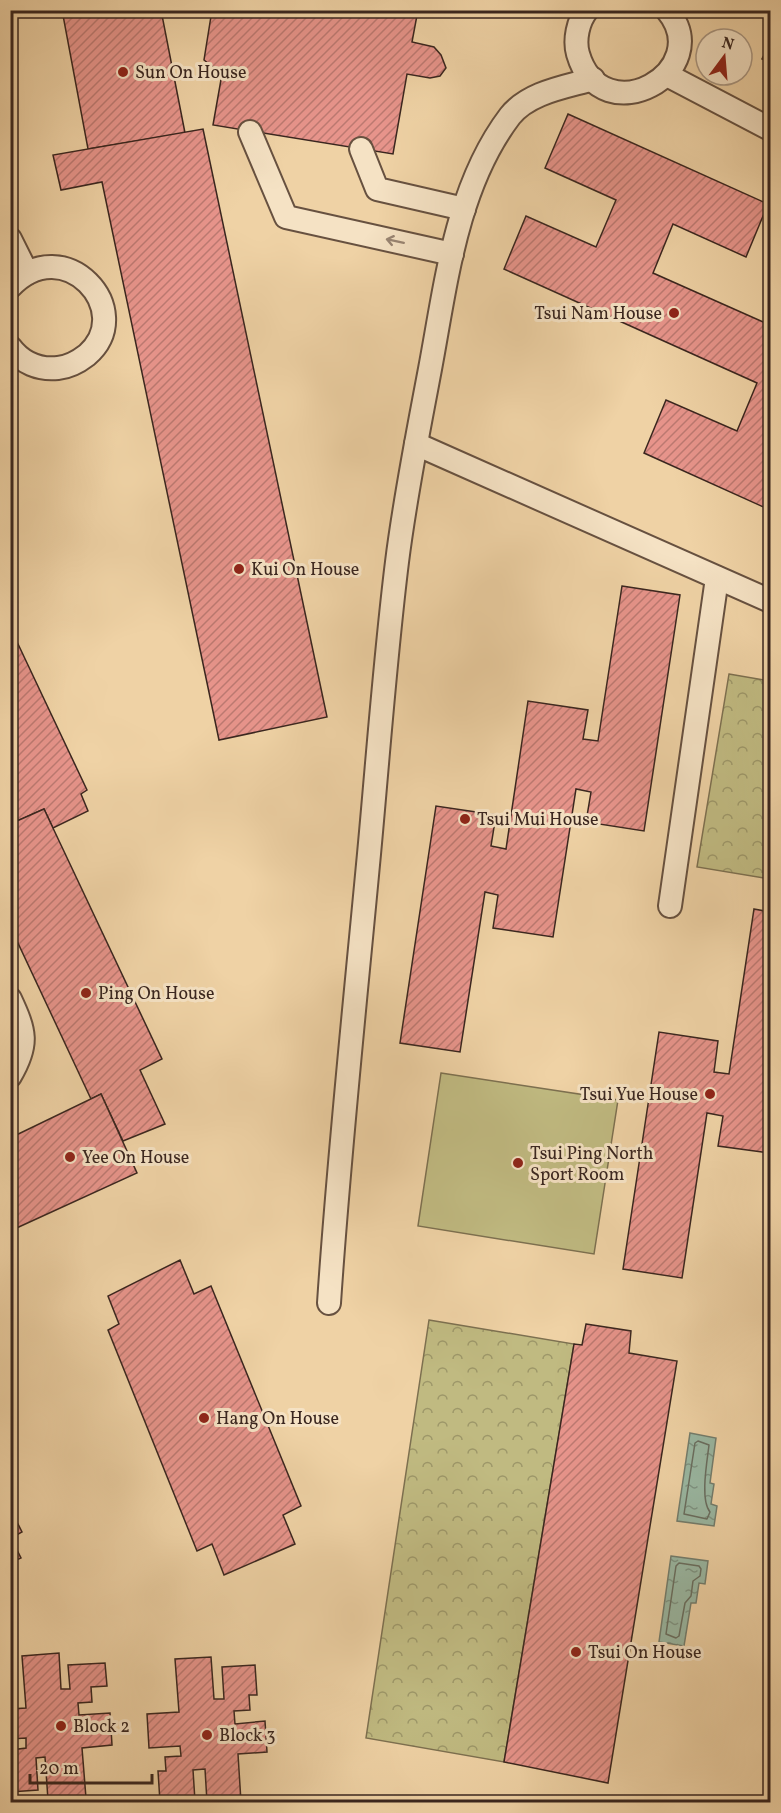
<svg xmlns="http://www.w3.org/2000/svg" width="781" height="1813" viewBox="0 0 781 1813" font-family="Vollkorn,serif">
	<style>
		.forest { fill: url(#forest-crowns); stroke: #7d7050; stroke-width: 1.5 }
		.pitch { fill: #c0ba81; stroke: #7d7050; stroke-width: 1.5 }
		.water { fill: url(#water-ripples); stroke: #747e6e; stroke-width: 1.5 }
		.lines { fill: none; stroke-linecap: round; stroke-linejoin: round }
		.shore { stroke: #6a6f61; stroke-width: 1.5 }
		.building { fill: url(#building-hatch); stroke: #3a261f; stroke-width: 1.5 }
		.lane-casing { stroke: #675140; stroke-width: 26 }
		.lane { stroke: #f5e2c4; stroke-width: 22 }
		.oneway { stroke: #988472 }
		.poi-dot { fill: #8f2418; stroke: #f5e2c4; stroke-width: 2 }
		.labels { text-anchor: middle; stroke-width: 6; stroke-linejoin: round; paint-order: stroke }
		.poi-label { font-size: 18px; fill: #3a261f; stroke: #f5e2c4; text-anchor: start }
	</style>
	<defs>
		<pattern id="forest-crowns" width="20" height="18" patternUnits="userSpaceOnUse" patternTransform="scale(1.5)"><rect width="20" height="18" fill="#c0ba81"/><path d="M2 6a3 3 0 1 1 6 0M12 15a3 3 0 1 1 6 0" fill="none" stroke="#9d9769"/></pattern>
		<pattern id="water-ripples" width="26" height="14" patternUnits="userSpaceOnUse" patternTransform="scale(1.5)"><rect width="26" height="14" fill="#9ab8a3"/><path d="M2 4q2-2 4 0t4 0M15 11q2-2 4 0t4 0" fill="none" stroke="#7f9584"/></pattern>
		<pattern id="building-hatch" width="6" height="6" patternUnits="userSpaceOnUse" patternTransform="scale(1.5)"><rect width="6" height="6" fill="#e7948b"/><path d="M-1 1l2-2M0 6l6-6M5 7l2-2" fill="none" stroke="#bc7971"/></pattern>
	</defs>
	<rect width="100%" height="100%" fill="#efd2a5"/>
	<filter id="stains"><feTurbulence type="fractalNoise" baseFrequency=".00333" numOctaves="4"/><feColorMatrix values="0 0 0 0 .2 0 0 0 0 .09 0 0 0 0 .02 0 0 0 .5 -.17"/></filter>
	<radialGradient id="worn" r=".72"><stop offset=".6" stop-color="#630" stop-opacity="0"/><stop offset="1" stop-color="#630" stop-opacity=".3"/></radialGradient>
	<g class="forest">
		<path d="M729,674L770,681V879L697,867Z"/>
		<path d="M429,1320L574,1344L504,1762L366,1738Z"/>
	</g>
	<path class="pitch" d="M441,1073L618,1100L594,1254L418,1226Z"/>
	<g class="water">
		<path d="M690,1433L716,1438L710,1483L714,1484L711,1504L717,1506L714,1526L677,1521Z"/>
		<path d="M671,1556L708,1561L705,1584L699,1583L696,1603H691L684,1646L659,1642Z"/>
	</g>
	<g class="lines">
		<g class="shore">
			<path d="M698,1441L709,1445C707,1462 700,1500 710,1512L707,1519L684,1514L695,1443Z"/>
			<path d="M679,1563L699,1566L701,1569L700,1576L693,1581L691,1596L685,1603L679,1636L676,1638L666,1634L676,1566Z"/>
		</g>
	</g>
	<g class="building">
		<path d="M62,10H161L185,133L88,149Z"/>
		<path d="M212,10H418L412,42L434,47L441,55L446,68L440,76L430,78L407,74L393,154L213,125L222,74L204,60Z"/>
		<path d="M770,43V63L762,59Z"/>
		<path d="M568,114L768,204L746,257L673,224L653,273L770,325V510L644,453L666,400L737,431L757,383L504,269L526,216L596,247L616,200L545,168Z"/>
		<path d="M203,129L327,717L219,740L102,182L61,190L53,155Z"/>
		<path d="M10,506L17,520L10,524Z"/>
		<path d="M10,526L17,541L10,545Z"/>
		<path d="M622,586L680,595L644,831L586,822L591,792L576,789L553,937L493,928L498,895L485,892L460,1052L400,1043L436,806L496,815L491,846L506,849L528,701L588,710L583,739L598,741Z"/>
		<path d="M10,627L87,790L81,794L88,811L53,828L44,809L13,823L10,818Z"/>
		<path d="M44,809L162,1059L140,1070L165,1124L123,1141L101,1094L91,1099L10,926V824Z"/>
		<path d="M754,909L770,912V1153L718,1146L723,1116L707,1113L682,1278L623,1269L659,1032L718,1041L714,1072L729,1074Z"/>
		<path d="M101,1094L137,1173L10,1231V1138Z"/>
		<path d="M180,1260L194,1294L211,1286L301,1506L283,1515L295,1544L224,1575L212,1544L197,1551L108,1330L119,1324L108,1296Z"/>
		<path d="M586,1324L631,1331L629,1353L677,1361L608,1783L504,1762L574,1344L582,1345Z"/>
		<path d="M10,1508L22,1532L11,1538L21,1558L10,1563Z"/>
		<path d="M59,1653L61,1689H70L68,1665L105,1663L107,1686L91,1687L92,1702L78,1703L79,1715L110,1713L112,1745L82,1748L86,1798L48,1800L45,1757L36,1758L38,1790L10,1792L11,1750L26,1748V1738L10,1739V1709L26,1708L22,1656Z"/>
		<path d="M211,1657L214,1699H224L222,1667L255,1665L257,1695H249L250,1710L234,1711L235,1724L265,1721L267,1752L238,1754L241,1802H207L205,1769L193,1770L195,1801L160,1802L158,1771H166L165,1757L181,1756L180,1746L149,1748L147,1714L179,1712L175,1659Z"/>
	</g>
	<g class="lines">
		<g class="lane-casing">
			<g id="lane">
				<path d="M587,10C578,21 574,40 578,54C602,136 718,71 667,10"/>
				<path d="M667,75L770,129"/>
				<path d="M250,132L286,217L452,254"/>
				<path d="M361,149L377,189L464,209"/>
				<path d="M10,239L27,273"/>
				<path d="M10,287C64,229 138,311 87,355C78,362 69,367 58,368C39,370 22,363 10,347"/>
				<path d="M416,444L770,601"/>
				<path d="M670,906L717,578"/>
				<path d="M10,999C25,1031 29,1044 10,1076"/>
				<path d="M329,1303C339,1153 355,1004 369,854C378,757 385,659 397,562C405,497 418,433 430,369C446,284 456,187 510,116C529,92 566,87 593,79"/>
			</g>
		</g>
		<use href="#lane" class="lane"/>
	</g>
	<defs><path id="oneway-shaft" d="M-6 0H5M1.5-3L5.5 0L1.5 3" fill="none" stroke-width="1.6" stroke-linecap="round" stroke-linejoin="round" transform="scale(1.5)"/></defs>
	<use class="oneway" href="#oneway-shaft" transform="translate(395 241) rotate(-168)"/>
	<g class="poi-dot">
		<circle cx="123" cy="72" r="6"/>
		<circle cx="674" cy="313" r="6"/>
		<circle cx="239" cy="569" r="6"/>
		<circle cx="465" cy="819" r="6"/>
		<circle cx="86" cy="993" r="6"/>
		<circle cx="710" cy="1094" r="6"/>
		<circle cx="70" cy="1157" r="6"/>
		<circle cx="518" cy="1163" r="6"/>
		<circle cx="204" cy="1418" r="6"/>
		<circle cx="576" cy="1652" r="6"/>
		<circle cx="61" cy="1726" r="6"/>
		<circle cx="207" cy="1735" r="6"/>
	</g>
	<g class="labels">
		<g class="poi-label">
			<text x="135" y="78">Sun On House</text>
			<text x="662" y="319" text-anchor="end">Tsui Nam House</text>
			<text x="251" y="575">Kui On House</text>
			<text x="477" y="825">Tsui Mui House</text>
			<text x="98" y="999">Ping On House</text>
			<text x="698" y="1100" text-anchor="end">Tsui Yue House</text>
			<text x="530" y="1159">Tsui Ping North<tspan x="530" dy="21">Sport Room</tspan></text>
			<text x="82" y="1163">Yee On House</text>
			<text x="216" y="1424">Hang On House</text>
			<text x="588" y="1658">Tsui On House</text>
			<text x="73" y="1732">Block 2</text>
			<text x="219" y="1741">Block 3</text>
		</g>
	</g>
	<rect width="781" height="1813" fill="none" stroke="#efd2a5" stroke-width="36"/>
	<rect x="12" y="12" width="757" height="1789" fill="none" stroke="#3a261f" stroke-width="3"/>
	<rect x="18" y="18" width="745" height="1777" fill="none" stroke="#3a261f" stroke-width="1.5"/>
	<g transform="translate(724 57) rotate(16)"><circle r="28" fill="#f5e2c4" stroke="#aa9782" stroke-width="1.5"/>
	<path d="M0-4.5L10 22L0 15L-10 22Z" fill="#8f2418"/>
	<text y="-9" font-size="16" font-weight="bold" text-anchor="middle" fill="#3a261f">N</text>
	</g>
	<path d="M30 1774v9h122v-9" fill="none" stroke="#3a261f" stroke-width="3"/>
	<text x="39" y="1774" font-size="18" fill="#3a261f" stroke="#f5e2c4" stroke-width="4.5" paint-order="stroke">20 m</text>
	<rect width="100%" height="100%" filter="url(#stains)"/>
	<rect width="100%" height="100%" fill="url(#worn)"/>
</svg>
